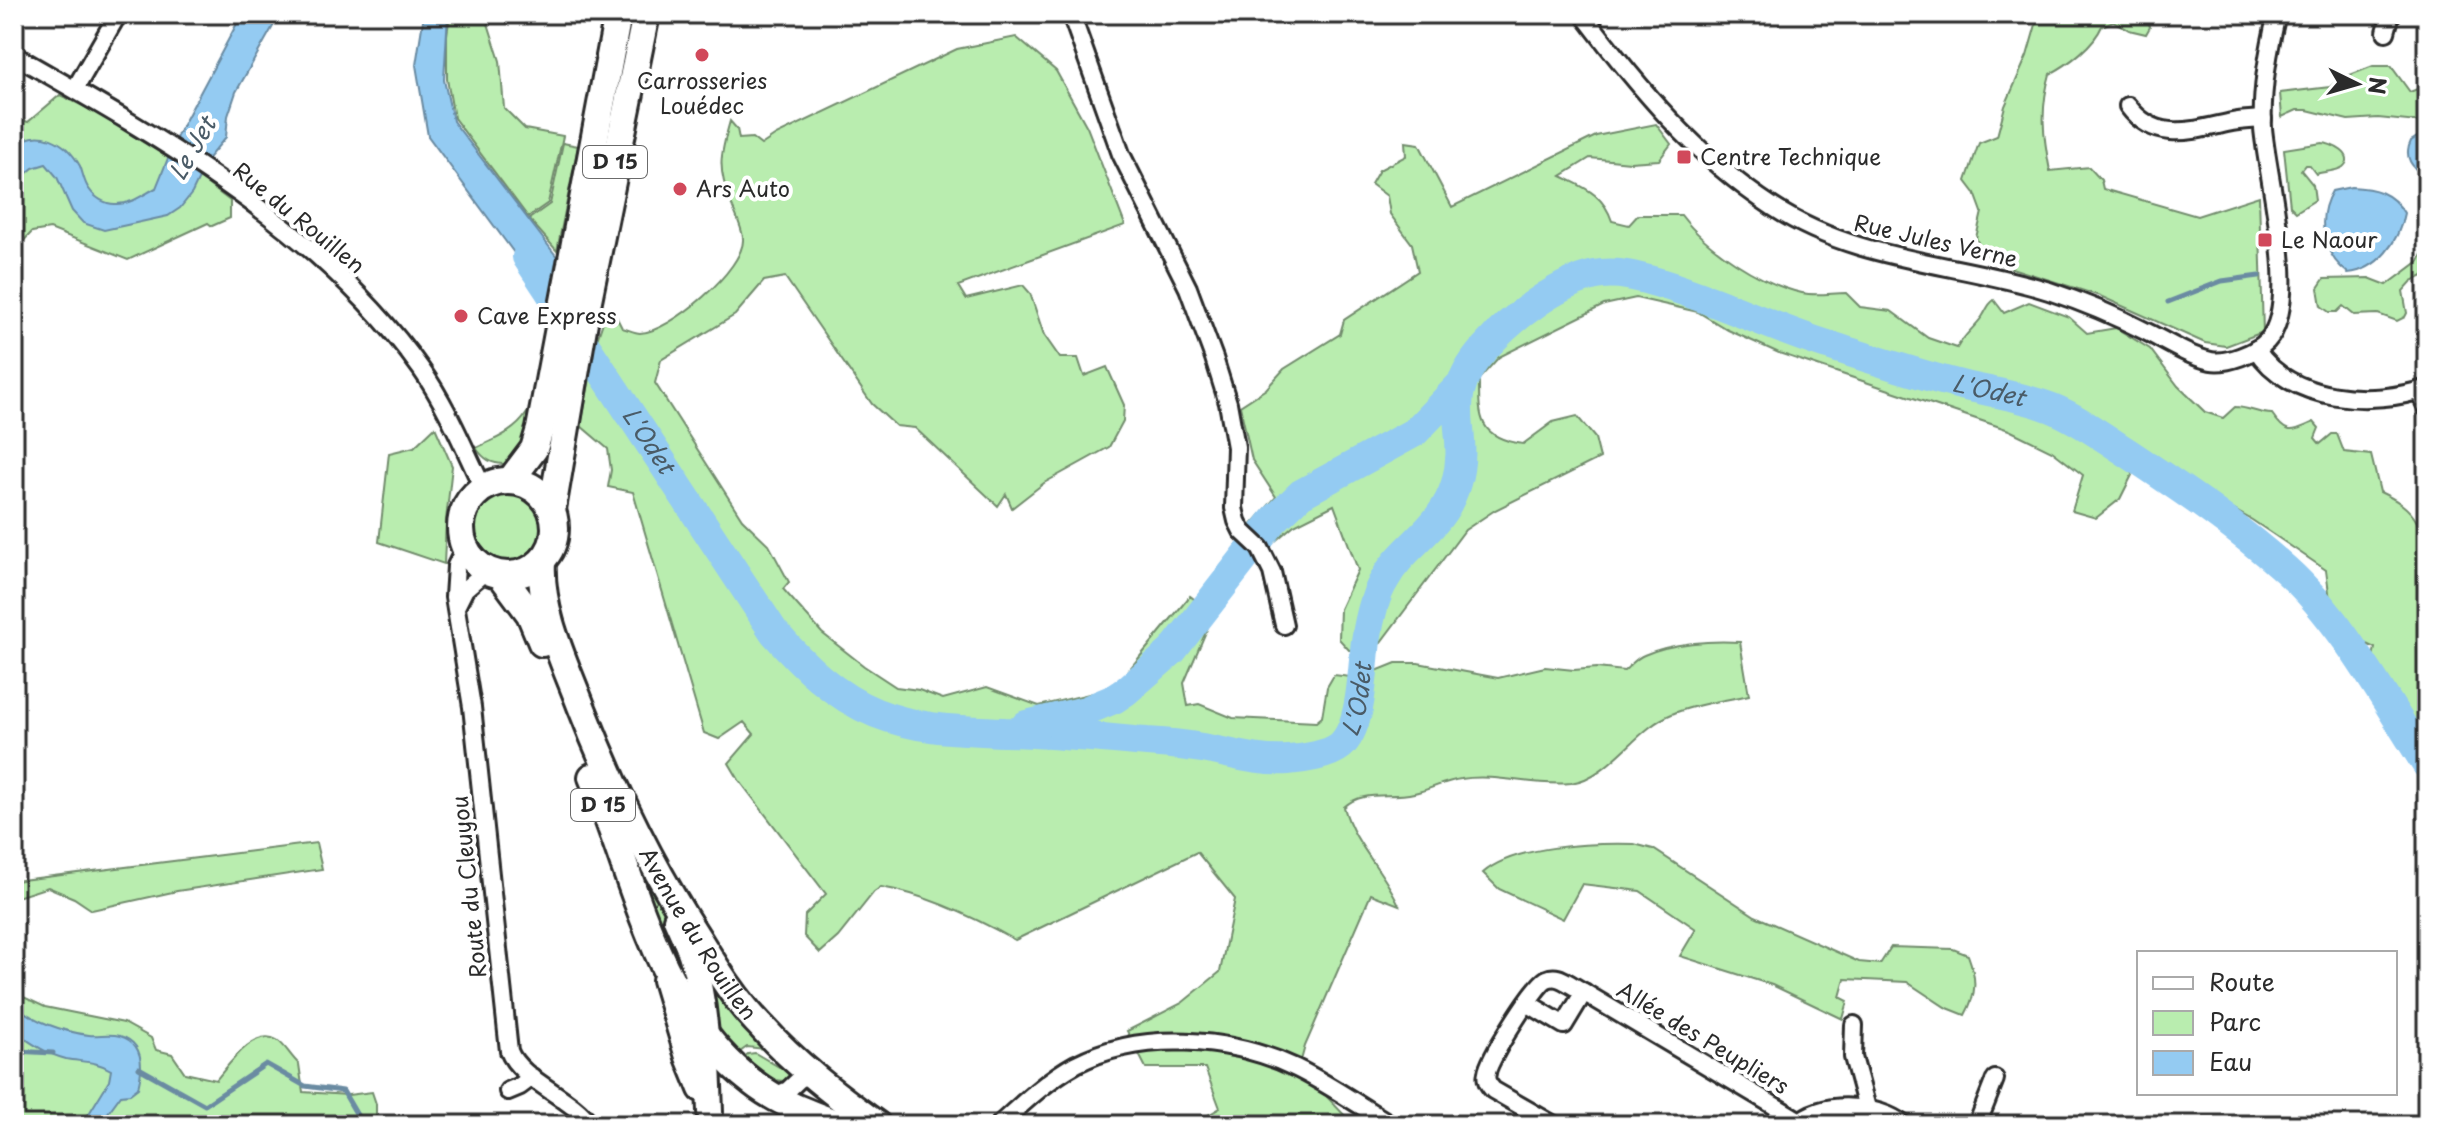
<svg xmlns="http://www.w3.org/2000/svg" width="2441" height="1139" viewBox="0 0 2441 1139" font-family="'Playpen Sans',sans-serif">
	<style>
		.green { fill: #b9edaf; stroke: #728c6d; stroke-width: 2 }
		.water { fill: #94cbf2; stroke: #6a8ba2; stroke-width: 2 }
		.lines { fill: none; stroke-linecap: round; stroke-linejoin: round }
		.stream { stroke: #6a8ba2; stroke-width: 5 }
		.river { stroke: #94cbf2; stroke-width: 30 }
		.street-casing { stroke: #2b2b2b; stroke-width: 22 }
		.secondary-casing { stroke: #2b2b2b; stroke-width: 30 }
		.primary-casing { stroke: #2b2b2b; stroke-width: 32 }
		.street { stroke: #fff; stroke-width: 16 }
		.secondary { stroke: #fff; stroke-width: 24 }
		.primary { stroke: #fff; stroke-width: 26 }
		.poi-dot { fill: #d1495b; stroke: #fff; stroke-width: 3 }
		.labels { text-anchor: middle; stroke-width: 8; stroke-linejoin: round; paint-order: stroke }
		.shield { fill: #fff; stroke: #6b6b6b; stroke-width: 2 }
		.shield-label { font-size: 20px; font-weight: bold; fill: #2b2b2b }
		.poi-label { font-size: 22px; fill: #2b2b2b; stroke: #fff; text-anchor: start }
		.street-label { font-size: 22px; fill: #2b2b2b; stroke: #fff }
		.water-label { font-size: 24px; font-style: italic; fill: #4a5b67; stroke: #fff }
	</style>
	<rect width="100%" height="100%" fill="#fff"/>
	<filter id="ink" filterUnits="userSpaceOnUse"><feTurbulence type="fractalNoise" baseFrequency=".0125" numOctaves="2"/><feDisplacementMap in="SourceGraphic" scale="16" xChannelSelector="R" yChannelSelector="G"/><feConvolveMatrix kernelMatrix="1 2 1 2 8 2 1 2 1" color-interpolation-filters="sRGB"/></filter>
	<g filter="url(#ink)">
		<g class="green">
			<path d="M450,14H485L500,61L504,108L525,129L563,136L548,203L528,217L454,118L447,79V35Z"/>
			<path d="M2039,14H2146L2150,27L2146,34L2129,30L2113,21L2102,26C2094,45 2069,64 2050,74C2040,109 2043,135 2050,171L2089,167L2101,180L2103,189L2197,216L2259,196L2263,332L2226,346L2205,343L2100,296L1999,264V259L1983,255L1976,238L1982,212L1975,193L1966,181L1979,143L1997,136L2005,106L2027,56Z"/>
			<path d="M1016,37L1056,71L1087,127L1125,225L958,286L966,299L1023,285L1030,293L1044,335L1060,358H1078L1084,376L1107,367L1124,405L1123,421L1109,447L1044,483L1012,508L1006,494L998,506L915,428L896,426L872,404L785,277L764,281L735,315L661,360L655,383L742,519L769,545L789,582L783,589L822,633L864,666L896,687L919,690L943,699L987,687L1039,706L1114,688L1190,596L1211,612L1208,627L1184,683L1188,706L1199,704L1233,718L1316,722L1322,717L1327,687L1334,675L1359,678L1396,663H1418L1498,678L1545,667L1574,670L1597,668L1624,671C1630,666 1636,658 1644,655C1671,643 1711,640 1740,642L1749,695C1724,701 1695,704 1672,714C1636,728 1609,778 1571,783C1534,787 1497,773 1461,779C1444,781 1430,790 1414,793C1390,799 1363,789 1344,807C1354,845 1383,869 1399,905L1371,894L1305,1046L1297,1075L1322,1088L1327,1097L1348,1119L1349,1125H1191L1220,1108L1205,1068H1146L1127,1031L1182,1003L1220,972L1235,899L1197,852L1015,940C974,917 928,895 881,887L874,892L838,937L820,953L804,936L805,915L826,894L739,780L729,763L754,734L744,722L719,739L704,733L633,492L608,487L611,470L608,449L581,426L597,340L606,313L616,316L622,328C627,329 635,333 640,333C669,333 746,268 743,238C742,227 735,214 731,203C717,168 720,156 730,121L737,129L739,139L752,138L761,145L776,135L957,49Z"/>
			<path d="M2373,66H2391L2410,92L2427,85V123L2378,118L2348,120L2307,110H2297L2282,117L2280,93L2330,87L2340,79Z"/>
			<path d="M60,95C121,122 177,160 230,201V218L212,226L208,223L128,260L50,229L32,232L14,251V117L28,122Z"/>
			<path d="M1656,124L1671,144L1659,160L1630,162L1590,158L1561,176C1585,188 1603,194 1612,221L1629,225L1638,215H1681C1706,248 1761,284 1802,293C1815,296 1832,293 1846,293L1860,307L1891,311L1928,338L1957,348C1964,335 1974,328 1982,317C1987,310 1987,305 1994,300L2004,313L2029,302L2069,317L2087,333L2116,328L2150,349L2178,386L2205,412L2223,418L2235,407C2248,407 2259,414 2272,414C2287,436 2291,432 2314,422L2319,428L2315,438L2320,444L2332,434H2337L2344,452L2371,455L2380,492C2395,499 2409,507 2417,522C2420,530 2420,534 2427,539V755L2371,666L2375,648L2358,640L2330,600L2326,570L2252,520L2202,492L2145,449L2120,499L2096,518L2072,511L2083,475L2052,451L2009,430L1779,353L1728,330L1698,312L1636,298L1604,305L1499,357L1479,379C1479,418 1478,438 1523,444L1553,422L1577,416L1595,438L1600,458L1495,510L1465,530L1375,650H1349L1339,639L1340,609L1358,570L1334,505L1294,525L1266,549L1249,528L1276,497L1252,460L1240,406L1266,389L1284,369L1340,334L1344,320L1418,271L1412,244L1390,214L1387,196L1371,184L1379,170L1406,156L1405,142L1419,144L1452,207L1596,136Z"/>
			<path d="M563,143L578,146L557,251L529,219L550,204Z"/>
			<path d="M2322,143C2331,143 2357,155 2343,167C2338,171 2322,172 2316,174L2309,165H2305L2301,170L2313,185L2315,200L2296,212L2290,206L2284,149Z"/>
			<path d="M2427,244V274L2412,281L2403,291L2407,313L2405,317L2397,321L2378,314L2354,315L2343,306L2337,312H2329L2321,306L2318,288L2324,279L2369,278L2387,285L2419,261Z"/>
			<path d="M527,413L533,415C527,435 521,450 505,464C491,464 484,459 476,448C495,439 515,432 527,413Z"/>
			<path d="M435,427L452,466L446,520L444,564L379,542L389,453L414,447Z"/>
			<circle cx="508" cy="527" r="33"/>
			<path d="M316,843L322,869L177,891L92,910L74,898L48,887L17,897L14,910V881Z"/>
			<path d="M1634,844L1653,849L1755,916L1859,962L1880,964L1891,947L1953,949L1968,955C1977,979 1977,993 1965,1015L1945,1007L1907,982L1845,979L1840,997L1848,1001L1843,1019L1772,985L1680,956L1696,929L1640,891L1582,884L1563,919L1499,889L1483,873C1515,845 1593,843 1634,844Z"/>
			<path d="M629,849H633L669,918L692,1002Z"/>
			<path d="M701,953L776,1058L765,1049L747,1047L737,1054L710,1029Z"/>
			<path d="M14,989L19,995L45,1007L124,1023L151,1038L156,1050L172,1054L185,1073L216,1080C229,1065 254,1027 277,1040C285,1045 291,1057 299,1064L303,1092L348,1095L372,1092L376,1104V1125H14Z"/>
			<path d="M755,1053L779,1067L784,1066L793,1074L784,1081L774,1080L742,1058L748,1054Z"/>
		</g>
		<g class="water">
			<path d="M242,14H280L236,92L228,116L226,137L209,157L192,193L180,208L168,216L104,230L83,223L72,211L57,177L46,164L33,168L14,184V147C38,125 66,141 80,166C83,173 84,183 89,189C95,198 105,204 115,204C130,205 144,194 156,188L177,136Z"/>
			<path d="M424,14H448L444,80L453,121L557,257L545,310L517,257L428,136L416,65Z"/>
			<path d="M2425,132H2427V180C2414,168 2402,159 2411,141Z"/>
			<path d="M2351,187C2374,188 2392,192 2404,213C2399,242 2378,270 2348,273C2322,254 2316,218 2332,191Z"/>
			<path d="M14,1004C32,1021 64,1032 89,1035C99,1036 110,1033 120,1036C145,1043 143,1068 138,1088L130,1094L121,1095L99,1125H82L109,1081L111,1070C97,1061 82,1062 66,1059C46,1054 30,1042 14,1031Z"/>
		</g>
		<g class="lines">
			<g class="stream">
				<path d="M2168,302L2222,281L2259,276"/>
				<path d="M14,1051L53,1053"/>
				<path d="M139,1068L205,1105L266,1064L305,1086L343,1091L361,1122L367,1125"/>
			</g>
			<g class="river">
				<path id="s1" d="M527,257L774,632C803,665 834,696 876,713C919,730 960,730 1005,732C1052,733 1100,738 1147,742C1165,743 1184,745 1202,748C1231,753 1258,762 1288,760C1303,759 1329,755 1340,746C1363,726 1362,669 1366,641C1369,621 1374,596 1385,579C1404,544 1443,529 1456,483C1472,429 1436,403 1484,349C1511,318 1561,279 1602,274C1621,272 1638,277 1656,282C1716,299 1771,328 1831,346C1872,359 1914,373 1957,384C1989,392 2022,396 2052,408C2079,419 2104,438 2128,453C2182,489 2237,526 2286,570C2343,621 2385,701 2427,765"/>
				<path d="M1026,725L1085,711L1114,699L1126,691L1172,651L1274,520L1301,494L1415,432L1460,385"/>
			</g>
			<g class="street-casing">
				<g id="street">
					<path d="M1071,14L1121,154L1188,288L1214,358L1228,403L1236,447L1234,508L1237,521L1242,531L1260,548L1272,572L1284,625"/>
					<path d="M1583,14C1638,87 1695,156 1773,207C1857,262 1956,262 2049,291C2082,302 2114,315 2145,331C2165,341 2188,356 2211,361C2226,364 2256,353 2267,341C2302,304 2267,178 2263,128C2261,90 2268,51 2277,14"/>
					<path d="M2386,32L2391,14"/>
					<path d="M14,55C160,138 322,229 421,369C447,406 464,448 483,488"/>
					<path d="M75,89L118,14"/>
					<path d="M2128,106C2156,144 2194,130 2232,122C2242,120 2253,120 2263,119"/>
					<path d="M2256,349C2289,402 2373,407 2427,388"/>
					<path d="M2419,391L2427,408"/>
					<path d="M465,547L456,566L454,597L472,707L509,1051C520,1080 571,1096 591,1125"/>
					<path d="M456,607L465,589L487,570"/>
					<path d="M1527,1003L1564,1025L1584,992"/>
					<path d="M1854,1025L1853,1057L1867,1108"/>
					<path d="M508,1091L520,1086L532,1077"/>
					<path d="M774,1096L788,1090L807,1072"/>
					<path d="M999,1125C1023,1103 1047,1080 1076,1064C1142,1030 1231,1037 1296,1068C1329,1084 1360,1106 1392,1125"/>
					<path d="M1554,1125L1493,1090C1488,1084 1485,1080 1487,1073C1488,1060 1536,983 1547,979C1556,975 1563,980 1570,984L1800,1121"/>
					<path d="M1796,1125C1820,1099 1878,1104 1904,1125"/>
					<path d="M1977,1125L1995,1079"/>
				</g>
			</g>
			<g class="secondary-casing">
				<g id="secondary">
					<path d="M676,919C681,931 687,942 691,954C707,1004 708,1060 710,1112"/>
					<path d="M665,980L688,1057L701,1089"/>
				</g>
			</g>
			<g class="primary-casing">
				<g id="primary">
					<circle cx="508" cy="528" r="47"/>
					<path d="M510,481L534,449L540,429L618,14"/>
					<path d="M552,509L586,310L646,14"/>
					<path id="s2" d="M542,561C539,611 564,661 581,706C613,788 650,865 698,939C717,970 736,1001 762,1027C796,1065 836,1095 877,1125"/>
					<path d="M501,575L530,614L542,643"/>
					<path d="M592,777C635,880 658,1010 752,1082C777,1102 810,1114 840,1125"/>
				</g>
			</g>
			<use href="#street" class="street"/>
			<use href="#secondary" class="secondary"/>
			<use href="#primary" class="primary"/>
		</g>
	</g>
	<g class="poi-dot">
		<circle cx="702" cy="55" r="8"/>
		<rect x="1676" y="149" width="16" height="16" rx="4"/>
		<circle cx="680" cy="189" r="8"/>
		<rect x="2257" y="232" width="16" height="16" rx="4"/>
		<circle cx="461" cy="316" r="8"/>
	</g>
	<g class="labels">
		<g class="shield">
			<rect x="583" y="146" width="64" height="32" rx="6"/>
			<rect x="571" y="789" width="64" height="32" rx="6"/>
		</g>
		<g class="shield-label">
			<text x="615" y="169">D 15</text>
			<text x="603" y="812">D 15</text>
		</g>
		<g class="poi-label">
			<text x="702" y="89" text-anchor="middle">Carrosseries<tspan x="702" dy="25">Louédec</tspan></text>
			<text x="1700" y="165">Centre Technique</text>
			<text x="696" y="197">Ars Auto</text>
			<text x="2281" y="248">Le Naour</text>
			<text x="477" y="324">Cave Express</text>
		</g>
		<g class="street-label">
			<text transform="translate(299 218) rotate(39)" y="8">Rue du Rouillen</text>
			<text transform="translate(1936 241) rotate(13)" y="8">Rue Jules Verne</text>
			<text transform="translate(469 887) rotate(-96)" y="8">Route du Cleuyou</text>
			<text dy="8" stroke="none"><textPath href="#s2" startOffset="408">Avenue du Rouillen</textPath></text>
			<text transform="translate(1703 1038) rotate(31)" y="8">Allée des Peupliers</text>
		</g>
		<g class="water-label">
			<text transform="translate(193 149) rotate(-60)" y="8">Le Jet</text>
			<text dy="8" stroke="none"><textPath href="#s1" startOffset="2036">L'Odet</textPath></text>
			<text dy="8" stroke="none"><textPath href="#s1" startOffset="220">L'Odet</textPath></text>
			<text dy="8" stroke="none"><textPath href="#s1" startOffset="1102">L'Odet</textPath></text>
		</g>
	</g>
	<rect width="2441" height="1139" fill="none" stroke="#fff" stroke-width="48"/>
	<rect x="24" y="24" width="2393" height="1091" fill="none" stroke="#2b2b2b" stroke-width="3" filter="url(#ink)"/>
	<rect x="2137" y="951" width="260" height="144" fill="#ffffff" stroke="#aaaaaa" stroke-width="2"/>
	<rect x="2153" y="977" width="40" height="12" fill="#ffffff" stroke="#aaaaaa" stroke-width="2"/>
	<text x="2209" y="991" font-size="24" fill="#2b2b2b">Route</text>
	<rect x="2153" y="1011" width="40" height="24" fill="#b9edaf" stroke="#aaaaaa" stroke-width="2"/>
	<text x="2209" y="1031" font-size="24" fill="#2b2b2b">Parc</text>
	<rect x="2153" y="1051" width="40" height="24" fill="#94cbf2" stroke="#aaaaaa" stroke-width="2"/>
	<text x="2209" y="1071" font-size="24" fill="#2b2b2b">Eau</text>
	<g transform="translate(2357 84) rotate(95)" stroke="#ffffff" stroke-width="6" paint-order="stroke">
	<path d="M0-6L14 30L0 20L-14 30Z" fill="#2b2b2b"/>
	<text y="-12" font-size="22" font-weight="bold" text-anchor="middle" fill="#2b2b2b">N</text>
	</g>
</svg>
